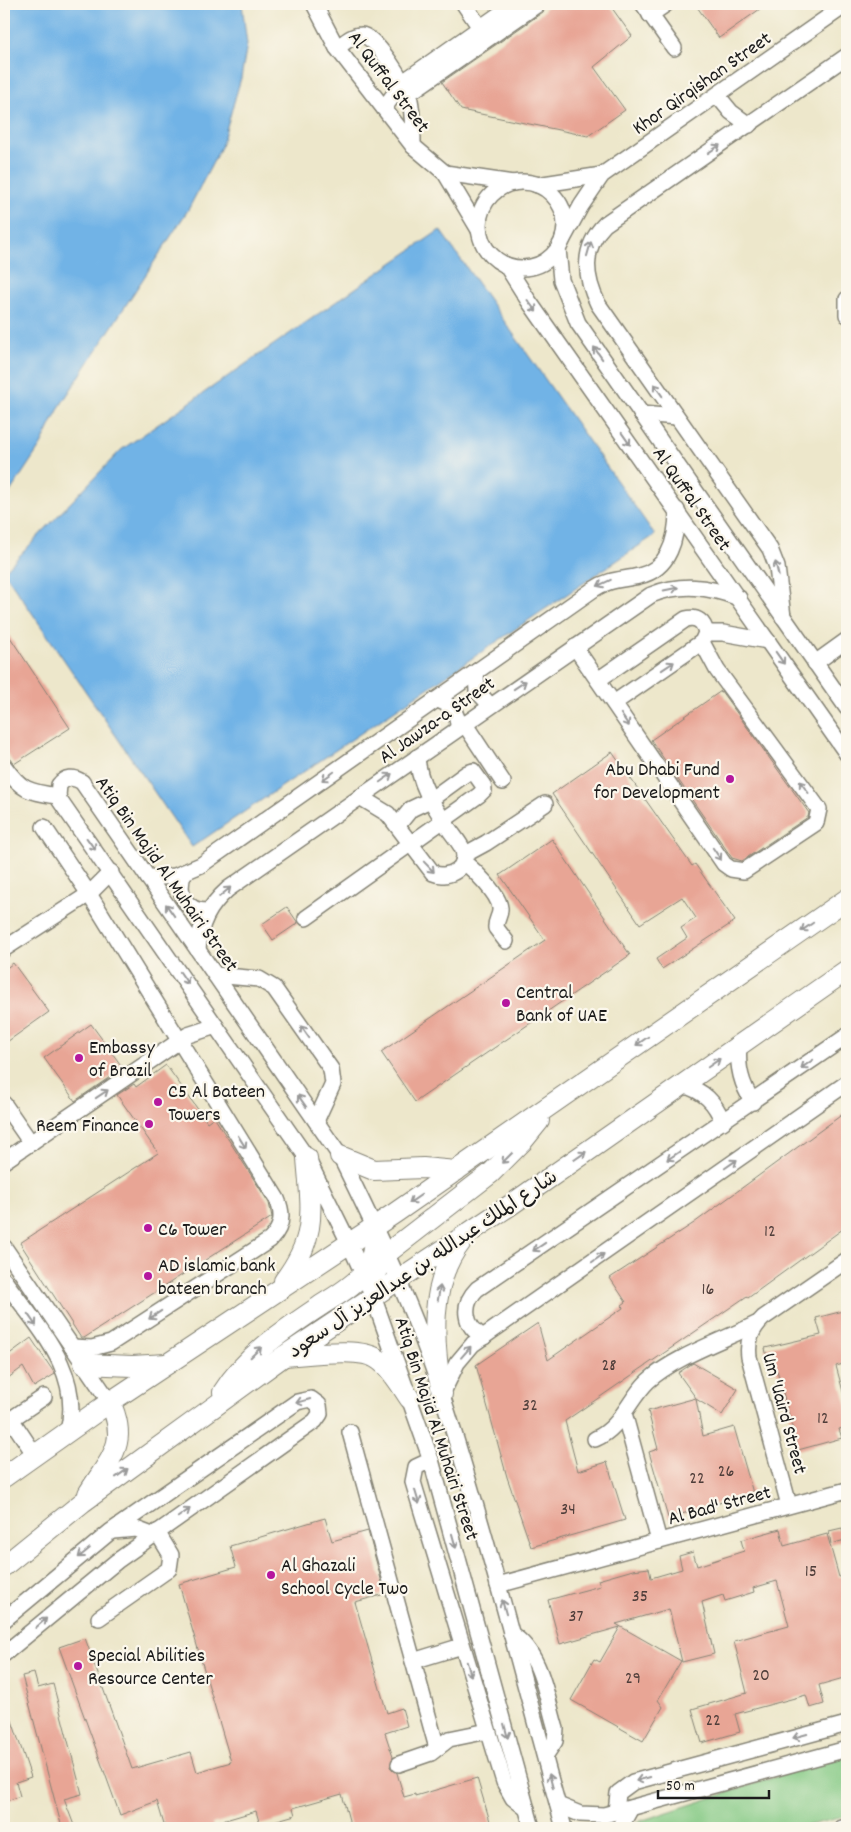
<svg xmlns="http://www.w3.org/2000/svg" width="851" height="1832" viewBox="0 0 851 1832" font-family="Dekko,'Playpen Sans Arabic',sans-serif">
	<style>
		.green { fill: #84c984; stroke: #507250 }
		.water { fill: #71b3e6; stroke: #466881 }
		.building { fill: #e8a595 }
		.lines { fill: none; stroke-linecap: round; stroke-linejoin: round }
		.minor-casing { stroke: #848274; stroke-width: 18 }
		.major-casing { stroke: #848274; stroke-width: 22 }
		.minor { stroke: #fff; stroke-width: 15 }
		.major { stroke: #fff; stroke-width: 20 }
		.oneway { stroke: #999 }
		.poi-dot { fill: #b5179e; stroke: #fbf7ec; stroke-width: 2 }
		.labels { text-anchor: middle; stroke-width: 4.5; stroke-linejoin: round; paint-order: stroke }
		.number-label { font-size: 18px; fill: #4f3e3a }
		.street-label { font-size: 20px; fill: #1c1c1c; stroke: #fbf7ec }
		.poi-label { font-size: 20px; fill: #1c1c1c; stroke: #fbf7ec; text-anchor: start }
	</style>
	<rect width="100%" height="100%" fill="#fbf7ec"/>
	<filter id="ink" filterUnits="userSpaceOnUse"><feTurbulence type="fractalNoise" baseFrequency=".02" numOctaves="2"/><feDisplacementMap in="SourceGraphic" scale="10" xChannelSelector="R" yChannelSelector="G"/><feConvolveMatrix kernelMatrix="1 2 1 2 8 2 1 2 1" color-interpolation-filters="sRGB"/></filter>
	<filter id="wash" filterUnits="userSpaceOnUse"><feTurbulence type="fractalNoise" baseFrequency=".0096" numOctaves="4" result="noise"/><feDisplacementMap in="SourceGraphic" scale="20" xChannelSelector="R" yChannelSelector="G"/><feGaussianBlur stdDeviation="1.12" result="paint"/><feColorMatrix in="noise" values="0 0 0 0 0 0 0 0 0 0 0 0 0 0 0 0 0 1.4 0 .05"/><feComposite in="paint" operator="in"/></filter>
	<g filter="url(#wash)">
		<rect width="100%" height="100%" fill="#ede7cb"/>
		<path class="green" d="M847,1756V1816L798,1828H626L628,1825L812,1765Z"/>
		<g class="water">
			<path d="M4,4H242L247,44L241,78L221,147L188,210L60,406L41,445L4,501Z"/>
			<path d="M440,230L655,535L192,847L4,572L121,450Z"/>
		</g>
		<g id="blocks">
			<g class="building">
				<path d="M548,4H609L632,36L594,67L625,110L588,136L461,110L442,82L543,12Z"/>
				<path d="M695,4H767L719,38Z"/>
				<path d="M4,628L70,728L14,764L4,749Z"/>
				<path d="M721,691L809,813L808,817L742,861L732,858L651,740Z"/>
				<path d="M612,752L692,866L695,864L735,921L662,969L656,959L687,938L681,928L696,918L682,897L640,924L552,794Z"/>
				<path d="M552,839L630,955L415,1102L381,1052L545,940L500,875Z"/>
				<path d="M287,907L298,923L273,940L262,924Z"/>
				<path d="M13,963L49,1012L4,1044V970Z"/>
				<path d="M91,1024L123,1068L75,1101L44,1058Z"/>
				<path d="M166,1065L207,1122L214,1117L269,1203L272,1217L84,1338H81L20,1243L158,1153L117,1095L134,1084L136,1087Z"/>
				<path d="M847,1111V1226L748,1298L747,1296L565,1421L578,1471L607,1462L625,1520L531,1547L507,1477L476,1365L538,1323L548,1360L623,1308L622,1305L626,1302L610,1278L694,1223Z"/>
				<path d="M847,1310V1363L836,1366L847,1406V1427L839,1429L842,1438L798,1450L777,1370L770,1372L765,1348L821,1335L816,1318Z"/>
				<path d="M31,1338L55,1374L34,1387L23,1367L4,1381V1358Z"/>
				<path d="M693,1363L738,1389L722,1415L696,1399L703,1436L734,1427L753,1493L668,1518L649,1452L658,1449L648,1411L696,1398L678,1373Z"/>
				<path d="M325,1518L332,1541L368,1531L385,1594L355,1602L387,1713L402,1708L407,1726L385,1733L393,1757L390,1767L397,1773L404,1797L415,1794V1796L477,1778L492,1828H351L342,1794L293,1808L295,1815L260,1825L256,1811L212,1824L213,1828H165L157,1801L120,1815L59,1647L85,1638L132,1769L191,1752L197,1772L231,1762L179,1584L236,1567L230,1546Z"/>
				<path d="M842,1528L845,1540L831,1544L829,1531Z"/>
				<path d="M780,1529L784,1546L827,1534L839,1577L847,1575V1677L819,1685L824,1704L810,1708L806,1695L735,1714L740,1732L702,1743L692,1709L747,1693L734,1641L789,1626L777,1581L753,1588L754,1592L725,1601L723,1595L702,1602L714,1654L682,1662L669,1609L616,1624L681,1661L658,1700L663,1707L643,1741L571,1700L594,1659L600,1662L620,1627L560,1644L548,1600L600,1586L598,1580L633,1570L649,1568L651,1578L682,1569L679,1556L693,1552L697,1566L744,1551L741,1540Z"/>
				<path d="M34,1673L38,1688L53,1684L82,1794L64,1799L75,1828H62L22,1676Z"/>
				<path d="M6,1703L31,1777L16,1782L20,1796L4,1802V1704Z"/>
			</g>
		</g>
	</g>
	<g filter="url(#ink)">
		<use href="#blocks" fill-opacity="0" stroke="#848274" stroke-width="1"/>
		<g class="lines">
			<g class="minor-casing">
				<g id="minor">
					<path d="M314,4L337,48L413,146L445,173L479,230"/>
					<path d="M464,4L485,35"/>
					<path d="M643,4L674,48"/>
					<path d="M650,15L666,4"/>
					<path d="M337,48C344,43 352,35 361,35C375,34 407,86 410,100C413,115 413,131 413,146"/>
					<path d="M408,94L538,4"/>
					<path d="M717,95L731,112L749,125"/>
					<path d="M384,108L403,82L514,4"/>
					<path d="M445,173L513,183"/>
					<circle cx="522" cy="225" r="43"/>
					<path d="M537,185L602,175"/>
					<path d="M563,239L581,206L602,175L847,4"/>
					<path d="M558,249L561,280L578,323L847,708"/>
					<path d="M506,265L528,300L847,754"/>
					<path d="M847,299V315"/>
					<path d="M641,414L677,417"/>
					<path d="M783,617L777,567L770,549L598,304C584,276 582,247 605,224L847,56"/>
					<path d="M706,633H723L768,641"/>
					<path d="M575,647L724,864L731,869L744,871L816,823L819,809L717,670L702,642"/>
					<path d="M815,663L847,640"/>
					<path d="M476,672L477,691L490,705"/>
					<path d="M598,680L686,619C697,616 704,622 706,633L702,642L614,703"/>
					<path d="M436,700C451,703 458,713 458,727"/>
					<path d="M464,723L503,782"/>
					<path d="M4,766C21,790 28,792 58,796"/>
					<path d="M360,797L388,814L433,873C449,880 471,867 462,848C459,842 453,835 449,829C434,806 419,785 417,757"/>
					<path d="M44,827L89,894L277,1199C284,1215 282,1228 270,1240L111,1343L92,1348L72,1347"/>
					<path d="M464,855L486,843L545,804"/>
					<path d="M463,861C474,870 499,894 500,908C501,916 495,920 496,928L506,941"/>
					<path d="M184,873C176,893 186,912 208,911"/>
					<path d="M148,878L175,876L201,865L594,589C609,579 622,580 639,576C670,569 677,538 677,510"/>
					<path d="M306,918L479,795L484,790L483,785L473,771L467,773L430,800L411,809L398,825"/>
					<path d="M4,949L89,894L111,872"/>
					<path d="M198,950C199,924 209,906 228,889L651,595C681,583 708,586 739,598"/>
					<path d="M215,975L259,979L274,988L331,1069L333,1084L316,1121"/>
					<path d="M739,1046C737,1067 741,1084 753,1102"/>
					<path d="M683,1085C704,1091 715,1102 723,1122"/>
					<path d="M4,1104L31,1143"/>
					<path d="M4,1161L188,1035L216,1026"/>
					<path d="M4,1247L110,1402"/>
					<path d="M4,1280C37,1327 83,1370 68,1432"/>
					<path d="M484,1337C464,1327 461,1305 477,1289L847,1036"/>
					<path d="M442,1394L457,1363L473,1344L847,1083"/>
					<path d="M624,1413L659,1541"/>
					<path d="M11,1419L35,1455"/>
					<path d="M4,1424L44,1397"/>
					<path d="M350,1432L437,1748"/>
					<path d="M595,1439C622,1427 628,1400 648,1381C674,1357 724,1340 756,1324"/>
					<path d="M431,1460L416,1467L413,1482L504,1782L513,1798L527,1809"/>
					<path d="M789,1505L749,1357C747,1341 751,1330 763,1318L847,1260"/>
					<path d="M113,1531L136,1529L152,1535"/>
					<path d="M498,1585L847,1490"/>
					<path d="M99,1618L169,1569L171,1555L157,1532"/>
					<path d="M4,1620L110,1532L297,1402L311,1399L319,1405L320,1414L315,1421L117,1561L4,1654"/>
					<path d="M511,1634C542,1653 546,1697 556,1729L555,1741L545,1756"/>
					<path d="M413,1661L462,1646"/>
					<path d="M399,1764L431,1753L449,1739L488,1731"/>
					<path d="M558,1805L580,1814L604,1815L847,1749"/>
					<path d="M616,1812L618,1793L633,1782L847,1724"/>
					<path d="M532,1828L431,1460L373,1296L349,1243L307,1158L60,801L58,796L59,785C65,777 73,776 82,782L340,1156C378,1233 416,1313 442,1395C488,1538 524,1684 564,1828"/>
					<path d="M620,1828L631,1808"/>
					<path d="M842,1828L847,1827"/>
				</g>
			</g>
			<g class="major-casing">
				<g id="major">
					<path d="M340,1156L374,1170L423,1168L456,1171"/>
					<path d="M284,1281C318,1236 311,1210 307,1158"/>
					<path d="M373,1296L376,1274L386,1254L491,1173L522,1142L539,1121"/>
					<path d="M284,1356C307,1355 361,1346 379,1360C392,1369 401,1386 410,1399"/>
					<path d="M84,1364L132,1366L167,1364"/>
					<path d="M223,1392C247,1354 283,1331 320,1306C334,1297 352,1287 363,1274C374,1261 374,1242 374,1226"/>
					<path d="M442,1394C433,1344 428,1284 461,1242"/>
					<path d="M4,1477L110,1402L395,1213L847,899"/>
					<path d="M88,1494C109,1459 130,1445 110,1402"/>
					<path d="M4,1566L83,1502L284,1356L512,1204L847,970"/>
				</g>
			</g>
			<use href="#minor" class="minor"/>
			<use href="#major" class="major"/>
		</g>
		<defs><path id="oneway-shaft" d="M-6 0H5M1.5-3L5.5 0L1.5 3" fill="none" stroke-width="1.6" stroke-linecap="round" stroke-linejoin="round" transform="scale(1.25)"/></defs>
		<g class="oneway">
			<use href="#oneway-shaft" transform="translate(714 149) rotate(-34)"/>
			<use href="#oneway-shaft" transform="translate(589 249) rotate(-74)"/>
			<use href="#oneway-shaft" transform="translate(532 306) rotate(53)"/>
			<use href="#oneway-shaft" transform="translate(598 353) rotate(-125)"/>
			<use href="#oneway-shaft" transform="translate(658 390) rotate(-125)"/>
			<use href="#oneway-shaft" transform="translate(626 439) rotate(55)"/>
			<use href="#oneway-shaft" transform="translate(777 569) rotate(-103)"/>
			<use href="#oneway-shaft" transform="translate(604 583) rotate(155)"/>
			<use href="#oneway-shaft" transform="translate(671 589) rotate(-11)"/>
			<use href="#oneway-shaft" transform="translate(780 658) rotate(55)"/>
			<use href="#oneway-shaft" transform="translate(668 666) rotate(-34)"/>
			<use href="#oneway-shaft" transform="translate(520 685) rotate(-34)"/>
			<use href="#oneway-shaft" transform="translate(625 720) rotate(56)"/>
			<use href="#oneway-shaft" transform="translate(328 776) rotate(145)"/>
			<use href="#oneway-shaft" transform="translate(386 778) rotate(-35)"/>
			<use href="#oneway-shaft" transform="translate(804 787) rotate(-127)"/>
			<use href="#oneway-shaft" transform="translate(91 844) rotate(54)"/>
			<use href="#oneway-shaft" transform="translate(717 854) rotate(56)"/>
			<use href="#oneway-shaft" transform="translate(429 867) rotate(46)"/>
			<use href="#oneway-shaft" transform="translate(225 892) rotate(-40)"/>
			<use href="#oneway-shaft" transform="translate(170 910) rotate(-125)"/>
			<use href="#oneway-shaft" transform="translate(807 927) rotate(145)"/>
			<use href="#oneway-shaft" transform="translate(184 978) rotate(56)"/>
			<use href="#oneway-shaft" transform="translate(305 1032) rotate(-125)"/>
			<use href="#oneway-shaft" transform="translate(642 1041) rotate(145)"/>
			<use href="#oneway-shaft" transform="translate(714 1063) rotate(-35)"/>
			<use href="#oneway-shaft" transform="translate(807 1064) rotate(145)"/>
			<use href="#oneway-shaft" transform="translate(102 1094) rotate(-34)"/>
			<use href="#oneway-shaft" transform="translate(302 1101) rotate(-125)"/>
			<use href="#oneway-shaft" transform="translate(242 1142) rotate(58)"/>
			<use href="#oneway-shaft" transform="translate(580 1156) rotate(-35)"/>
			<use href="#oneway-shaft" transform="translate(673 1156) rotate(146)"/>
			<use href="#oneway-shaft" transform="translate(507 1158) rotate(135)"/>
			<use href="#oneway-shaft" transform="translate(731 1164) rotate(-35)"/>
			<use href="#oneway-shaft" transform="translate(415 1199) rotate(145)"/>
			<use href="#oneway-shaft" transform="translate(539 1247) rotate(146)"/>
			<use href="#oneway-shaft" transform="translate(598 1258) rotate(-35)"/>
			<use href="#oneway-shaft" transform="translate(439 1293) rotate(-81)"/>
			<use href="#oneway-shaft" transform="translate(155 1315) rotate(147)"/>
			<use href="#oneway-shaft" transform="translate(32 1320) rotate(55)"/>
			<use href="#oneway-shaft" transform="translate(256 1352) rotate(-44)"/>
			<use href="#oneway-shaft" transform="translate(466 1352) rotate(-49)"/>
			<use href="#oneway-shaft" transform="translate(303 1401) rotate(164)"/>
			<use href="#oneway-shaft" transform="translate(122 1473) rotate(-36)"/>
			<use href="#oneway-shaft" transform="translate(417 1497) rotate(73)"/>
			<use href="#oneway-shaft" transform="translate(184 1513) rotate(-35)"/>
			<use href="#oneway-shaft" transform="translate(454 1541) rotate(74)"/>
			<use href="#oneway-shaft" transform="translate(84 1553) rotate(141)"/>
			<use href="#oneway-shaft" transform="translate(504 1607) rotate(-106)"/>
			<use href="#oneway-shaft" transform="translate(41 1623) rotate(-41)"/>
			<use href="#oneway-shaft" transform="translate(469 1669) rotate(73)"/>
			<use href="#oneway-shaft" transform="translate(506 1731) rotate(75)"/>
			<use href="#oneway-shaft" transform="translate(800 1736) rotate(165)"/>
			<use href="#oneway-shaft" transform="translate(643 1779) rotate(165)"/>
			<use href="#oneway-shaft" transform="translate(551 1781) rotate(-105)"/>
		</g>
	</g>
	<g class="poi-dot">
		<circle cx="730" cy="779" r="5"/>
		<circle cx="506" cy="1003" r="5"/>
		<circle cx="79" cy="1058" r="5"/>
		<circle cx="158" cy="1102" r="5"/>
		<circle cx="149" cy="1124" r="5"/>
		<circle cx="148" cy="1228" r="5"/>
		<circle cx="148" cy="1276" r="5"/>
		<circle cx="271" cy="1575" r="5"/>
		<circle cx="78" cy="1666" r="5"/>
	</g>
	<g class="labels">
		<g class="number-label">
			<text x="770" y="1236">12</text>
			<text x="708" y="1294">16</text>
			<text x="609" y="1370">28</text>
			<text x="530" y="1410">32</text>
			<text x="823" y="1423">12</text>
			<text x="726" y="1476">26</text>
			<text x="697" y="1483">22</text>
			<text x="568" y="1514">34</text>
			<text x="811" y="1576">15</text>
			<text x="640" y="1601">35</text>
			<text x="576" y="1621">37</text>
			<text x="761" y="1680">20</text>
			<text x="633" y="1683">29</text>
			<text x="713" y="1725">22</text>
		</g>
		<g class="street-label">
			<text transform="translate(390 81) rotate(53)" y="7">Al Quffal Street</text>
			<text transform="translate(701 82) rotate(-35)" y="7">Khor Qirqishan Street</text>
			<text transform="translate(693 498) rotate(55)" y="7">Al Quffal Street</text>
			<text transform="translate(436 719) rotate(-35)" y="7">Al Jawza-a Street</text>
			<text transform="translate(168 873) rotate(55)" y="7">Atiq Bin Majid Al Muhairi Street</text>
			<text transform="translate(422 1263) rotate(-34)" y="7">شارع الملك عبدالله بن عبدالعزيز آل سعود</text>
			<text transform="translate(786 1413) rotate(75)" y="7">Um 'Uaird Street</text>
			<text transform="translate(438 1428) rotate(72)" y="7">Atiq Bin Majid Al Muhairi Street</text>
			<text transform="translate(719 1504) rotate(-15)" y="7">Al Bad' Street</text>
		</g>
		<g class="poi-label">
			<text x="720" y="775" text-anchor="end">Abu Dhabi Fund<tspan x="720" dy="23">for Development</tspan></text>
			<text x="516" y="998">Central<tspan x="516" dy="23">Bank of UAE</tspan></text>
			<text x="89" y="1053">Embassy<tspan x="89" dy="23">of Brazil</tspan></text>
			<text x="168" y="1097">C5 Al Bateen<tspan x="168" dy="23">Towers</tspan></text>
			<text x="139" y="1131" text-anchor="end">Reem Finance</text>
			<text x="158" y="1235">C6 Tower</text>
			<text x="158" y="1271">AD islamic bank<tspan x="158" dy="23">bateen branch</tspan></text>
			<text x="281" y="1571">Al Ghazali<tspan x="281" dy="23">School Cycle Two</tspan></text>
			<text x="88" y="1661">Special Abilities<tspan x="88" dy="23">Resource Center</tspan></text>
		</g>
	</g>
	<rect width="851" height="1832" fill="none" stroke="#fbf7ec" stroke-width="20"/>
	<path d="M658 1790v8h111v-8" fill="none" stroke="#1c1c1c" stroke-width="2.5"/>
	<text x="666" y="1790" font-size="15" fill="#1c1c1c" stroke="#fbf7ec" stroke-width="4" paint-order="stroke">50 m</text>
</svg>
